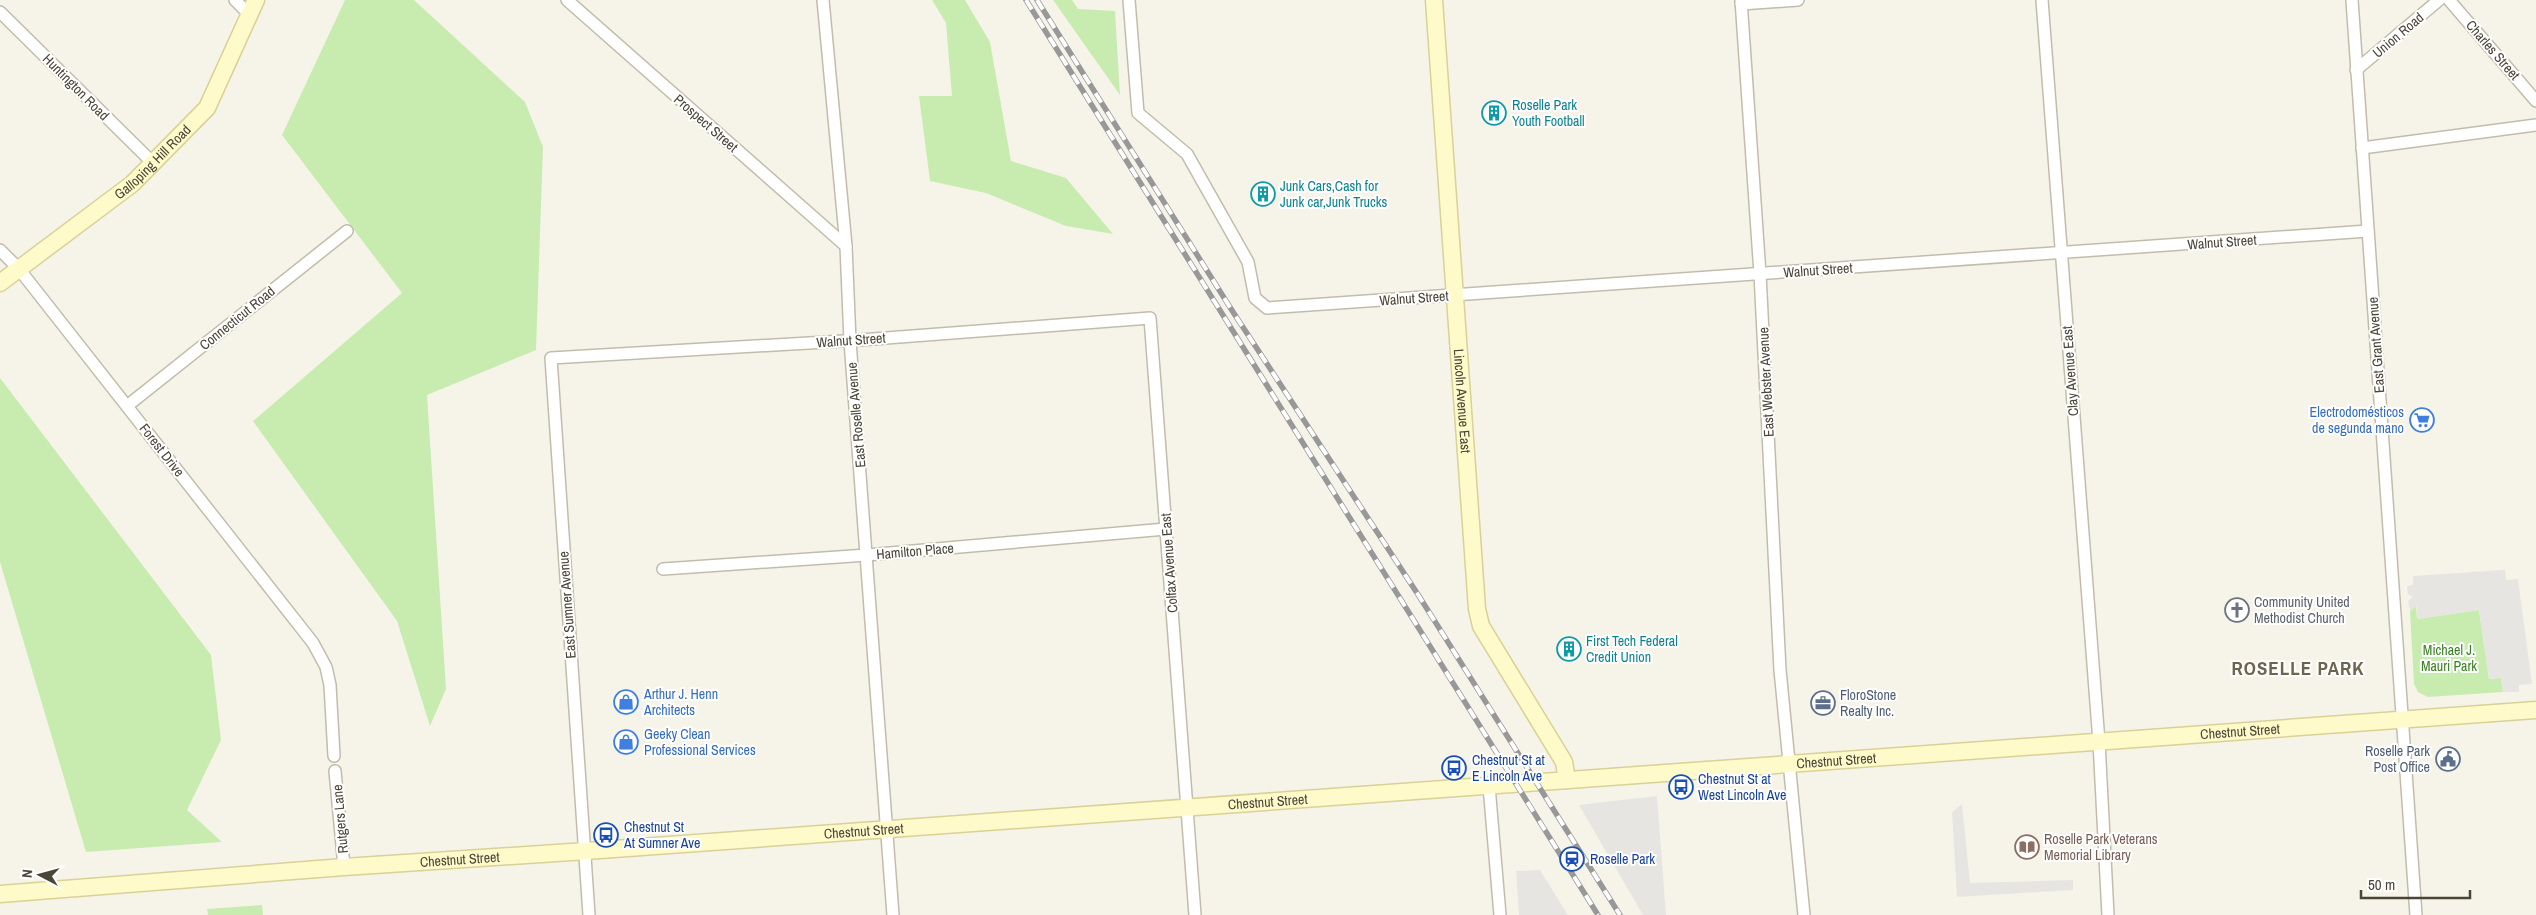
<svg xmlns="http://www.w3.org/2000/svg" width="2536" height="915" viewBox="0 0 2536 915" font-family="'Archivo Narrow',sans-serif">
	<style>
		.green { fill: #c8ecaf }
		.parking { fill: #e7e5e1 }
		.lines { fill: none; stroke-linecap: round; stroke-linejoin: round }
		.street-casing { stroke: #c2bdab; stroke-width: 14 }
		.secondary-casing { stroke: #d9d196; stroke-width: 19 }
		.street { stroke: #fff; stroke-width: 11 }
		.secondary { stroke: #fffaca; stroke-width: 16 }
		.rail-casing { stroke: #989898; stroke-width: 5.5 }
		.rail { stroke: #fff; stroke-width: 4; stroke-dasharray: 11; stroke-linecap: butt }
		.labels { text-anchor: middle; stroke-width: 4; stroke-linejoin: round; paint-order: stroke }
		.street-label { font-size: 14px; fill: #4a4537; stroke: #fff }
		.culture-label { font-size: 14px; fill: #0d838f; stroke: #fff; text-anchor: start }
		.shop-label { font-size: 14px; fill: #366cbe; stroke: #fff; text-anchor: start }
		.worship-label { font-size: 14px; fill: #5b616d; stroke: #fff; text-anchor: start }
		.park-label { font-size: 14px; fill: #3a8124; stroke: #fff }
		.service-label { font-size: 14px; fill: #4e5e75; stroke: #fff; text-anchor: start }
		.transit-label { font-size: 14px; fill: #164399; stroke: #fff; text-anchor: start }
		.education-label { font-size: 14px; fill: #785e54; stroke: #fff; text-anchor: start }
		.district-label { font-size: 19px; font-weight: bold; letter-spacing: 1px; fill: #6e654d; stroke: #fff }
	</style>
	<rect width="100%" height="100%" fill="#f6f4e9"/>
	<g class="green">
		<path d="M345,0H414L525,102L543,147L536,350L427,395L446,689L430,726L397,621L253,421L402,293L282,135Z"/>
		<path d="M932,0H965L990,42L1011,161L1066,178L1113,234L1066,226L986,193L930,181L919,96H952L946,23Z"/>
		<path d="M1053,0H1072L1078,9L1115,11L1120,95Z"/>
		<path d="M0,378L211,655L221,740L187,810L222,842L86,852L0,562Z"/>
		<path d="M2416,605L2417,619L2479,610L2489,679L2501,678L2503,692L2428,697L2418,692L2414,684L2410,611Z"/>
		<path d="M262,905L263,915H208L207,909Z"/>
	</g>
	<g class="parking">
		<path d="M2502,570H2505L2506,580L2518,579L2532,684L2519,685V692H2503L2501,678L2489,679L2479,610L2417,619V606L2410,611L2408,601L2413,597L2408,594L2407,586L2413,585V576Z"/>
		<path d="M1657,796L1666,915H1643L1579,805Z"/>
		<path d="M1962,804L1970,883L2073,880V890L1957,897L1952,812Z"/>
		<path d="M1540,870L1568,915H1519L1516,871Z"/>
	</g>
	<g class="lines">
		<g class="street-casing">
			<g id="street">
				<path d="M235,0L250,15"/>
				<path d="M567,0L846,246"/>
				<path d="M823,0L846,246L850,341L893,915"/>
				<path d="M1129,0L1138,113L1187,154L1248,262L1255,298L1267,308L2368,231"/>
				<path d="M1741,0L1760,274L1780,670L1804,915"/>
				<path d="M2042,0L2099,742L2108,915"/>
				<path d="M2352,0L2416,915"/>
				<path d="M2449,0L2536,101"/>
				<path d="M1741,4L1798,0"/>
				<path d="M0,12L153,163"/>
				<path d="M2356,70L2439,0"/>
				<path d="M2362,148L2536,125"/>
				<path d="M0,250L19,269L313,643L326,667L330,685L334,756"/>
				<path d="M127,406L347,231"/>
				<path d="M663,569L867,555L1166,529"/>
				<path d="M335,771L344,867"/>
				<path d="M1489,786L1500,915"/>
				<path d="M589,915L551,358L860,340L1150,318L1195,915"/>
			</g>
		</g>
		<g class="secondary-casing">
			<g id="secondary">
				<path id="s1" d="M1434,0L1477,609L1481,626L1564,762L1567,780"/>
				<path id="s2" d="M0,283L132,184L207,108L256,0"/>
				<path id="s3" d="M0,894L344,867L586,851L2536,710"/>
			</g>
		</g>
		<use href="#street" class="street"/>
		<use href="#secondary" class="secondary"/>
		<g class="rail-casing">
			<g id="rail">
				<path d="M1026,0L1598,915"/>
				<path d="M1037,0L1233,312L1417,593L1620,915"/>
			</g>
		</g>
		<use href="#rail" class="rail"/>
	</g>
	<defs>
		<g id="building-ring" transform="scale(1.25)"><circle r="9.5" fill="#fff" stroke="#0f9aa8" stroke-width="1.5"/><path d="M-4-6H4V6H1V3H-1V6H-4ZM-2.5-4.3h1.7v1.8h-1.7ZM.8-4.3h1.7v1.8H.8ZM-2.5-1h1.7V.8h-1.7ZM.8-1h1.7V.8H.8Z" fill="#0f9aa8"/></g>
		<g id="supermarket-ring" transform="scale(1.25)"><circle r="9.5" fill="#fff" stroke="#3f7fe0" stroke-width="1.5"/><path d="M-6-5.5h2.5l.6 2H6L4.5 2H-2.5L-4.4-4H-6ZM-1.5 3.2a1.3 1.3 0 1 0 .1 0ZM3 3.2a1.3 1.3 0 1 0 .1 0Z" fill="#3f7fe0"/></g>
		<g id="church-ring" transform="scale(1.25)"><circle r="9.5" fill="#fff" stroke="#6b7280" stroke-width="1.5"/><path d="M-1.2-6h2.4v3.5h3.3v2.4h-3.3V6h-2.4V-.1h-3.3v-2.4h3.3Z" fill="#6b7280"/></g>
		<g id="shop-ring" transform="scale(1.25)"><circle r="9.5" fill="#fff" stroke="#3f7fe0" stroke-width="1.5"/><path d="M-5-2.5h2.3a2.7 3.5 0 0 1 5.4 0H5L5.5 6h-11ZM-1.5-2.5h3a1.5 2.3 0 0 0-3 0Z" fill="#3f7fe0"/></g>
		<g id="office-ring" transform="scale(1.25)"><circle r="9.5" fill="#fff" stroke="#5c6f8a" stroke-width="1.5"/><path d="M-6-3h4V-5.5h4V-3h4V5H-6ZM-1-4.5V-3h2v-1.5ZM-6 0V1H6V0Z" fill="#5c6f8a"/></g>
		<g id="civic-ring" transform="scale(1.25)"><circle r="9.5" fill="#fff" stroke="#5c6f8a" stroke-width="1.5"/><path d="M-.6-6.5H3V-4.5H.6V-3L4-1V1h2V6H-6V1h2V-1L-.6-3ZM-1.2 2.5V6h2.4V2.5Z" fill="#5c6f8a"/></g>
		<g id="bus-ring" transform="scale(1.25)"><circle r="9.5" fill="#fff" stroke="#1a4fb4" stroke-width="1.5"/><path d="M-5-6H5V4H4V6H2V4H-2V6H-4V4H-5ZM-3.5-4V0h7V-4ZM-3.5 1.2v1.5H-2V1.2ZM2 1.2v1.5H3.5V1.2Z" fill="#1a4fb4"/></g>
		<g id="library-ring" transform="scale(1.25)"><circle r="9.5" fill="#fff" stroke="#8d6e63" stroke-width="1.5"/><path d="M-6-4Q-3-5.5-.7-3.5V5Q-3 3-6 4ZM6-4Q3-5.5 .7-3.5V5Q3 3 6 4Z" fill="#8d6e63"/></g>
		<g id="station-ring" transform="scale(1.25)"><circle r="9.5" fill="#fff" stroke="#1a4fb4" stroke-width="1.5"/><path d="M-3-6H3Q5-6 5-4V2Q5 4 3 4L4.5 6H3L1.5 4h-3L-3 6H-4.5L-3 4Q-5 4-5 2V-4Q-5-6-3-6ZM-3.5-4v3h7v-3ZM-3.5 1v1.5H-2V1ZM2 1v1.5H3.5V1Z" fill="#1a4fb4"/></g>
	</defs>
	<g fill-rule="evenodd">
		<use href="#building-ring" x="1494" y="113"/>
		<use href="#building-ring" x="1263" y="194"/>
		<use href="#supermarket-ring" x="2422" y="420"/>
		<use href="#church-ring" x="2237" y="610"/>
		<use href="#building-ring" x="1569" y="649"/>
		<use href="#shop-ring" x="626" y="702"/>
		<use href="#office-ring" x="1823" y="703"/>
		<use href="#shop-ring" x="626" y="742"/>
		<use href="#civic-ring" x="2448" y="759"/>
		<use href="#bus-ring" x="1454" y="768"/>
		<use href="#bus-ring" x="1681" y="787"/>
		<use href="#bus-ring" x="606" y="835"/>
		<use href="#library-ring" x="2027" y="847"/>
		<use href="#station-ring" x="1572" y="859"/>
	</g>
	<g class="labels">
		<g class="street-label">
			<text transform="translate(2398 35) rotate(-40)" y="5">Union Road</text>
			<text transform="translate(2493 50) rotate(49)" y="5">Charles Street</text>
			<text transform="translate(76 87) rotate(45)" y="5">Huntington Road</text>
			<text transform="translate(706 123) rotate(41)" y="5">Prospect Street</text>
			<text dy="5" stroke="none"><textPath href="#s2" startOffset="195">Galloping Hill Road</textPath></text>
			<text transform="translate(2222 242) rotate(-4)" y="5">Walnut Street</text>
			<text transform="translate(1818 270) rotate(-4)" y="5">Walnut Street</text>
			<text transform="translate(1414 298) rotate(-4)" y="5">Walnut Street</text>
			<text transform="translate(237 318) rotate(-39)" y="5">Connecticut Road</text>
			<text transform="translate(851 340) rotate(-4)" y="5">Walnut Street</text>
			<text transform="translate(2376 345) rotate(-94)" y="5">East Grant Avenue</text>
			<text transform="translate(2070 371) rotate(-94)" y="5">Clay Avenue East</text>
			<text transform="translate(1766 382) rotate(-93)" y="5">East Webster Avenue</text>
			<text dy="5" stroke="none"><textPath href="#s1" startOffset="402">Lincoln Avenue East</textPath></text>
			<text transform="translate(856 415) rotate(-95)" y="5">East Roselle Avenue</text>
			<text transform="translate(162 450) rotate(52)" y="5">Forest Drive</text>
			<text transform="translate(915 551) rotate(-5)" y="5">Hamilton Place</text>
			<text transform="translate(1169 563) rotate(-94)" y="5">Colfax Avenue East</text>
			<text transform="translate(567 605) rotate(-94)" y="5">East Sumner Avenue</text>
			<text dy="5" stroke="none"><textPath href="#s3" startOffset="2246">Chestnut Street</textPath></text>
			<text dy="5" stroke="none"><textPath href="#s3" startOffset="1841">Chestnut Street</textPath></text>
			<text dy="5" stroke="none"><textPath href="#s3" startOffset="1271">Chestnut Street</textPath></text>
			<text transform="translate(340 819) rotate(-95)" y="5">Rutgers Lane</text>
			<text dy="5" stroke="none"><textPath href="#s3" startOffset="866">Chestnut Street</textPath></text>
			<text dy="5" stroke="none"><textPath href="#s3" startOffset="461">Chestnut Street</textPath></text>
		</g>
		<g class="culture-label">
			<text x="1512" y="110">Roselle Park<tspan x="1512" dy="16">Youth Football</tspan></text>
			<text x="1280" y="191">Junk Cars,Cash for<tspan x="1280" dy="16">Junk car,Junk Trucks</tspan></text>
			<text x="1586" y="646">First Tech Federal<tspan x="1586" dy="16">Credit Union</tspan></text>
		</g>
		<g class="shop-label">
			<text x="2404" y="417" text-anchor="end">Electrodomésticos<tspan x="2404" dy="16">de segunda mano</tspan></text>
			<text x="644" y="699">Arthur J. Henn<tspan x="644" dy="16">Architects</tspan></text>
			<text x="644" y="739">Geeky Clean<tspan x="644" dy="16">Professional Services</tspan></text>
		</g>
		<g class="worship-label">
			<text x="2254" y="607">Community United<tspan x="2254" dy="16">Methodist Church</tspan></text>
		</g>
		<g class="park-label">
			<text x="2449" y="655">Michael J.<tspan x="2449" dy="16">Mauri Park</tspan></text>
		</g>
		<g class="service-label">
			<text x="1840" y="700">FloroStone<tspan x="1840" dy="16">Realty Inc.</tspan></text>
			<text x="2430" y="756" text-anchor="end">Roselle Park<tspan x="2430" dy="16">Post Office</tspan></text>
		</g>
		<g class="transit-label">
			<text x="1472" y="765">Chestnut St at<tspan x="1472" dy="16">E Lincoln Ave</tspan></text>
			<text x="1698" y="784">Chestnut St at<tspan x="1698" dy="16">West Lincoln Ave</tspan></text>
			<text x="624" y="832">Chestnut St<tspan x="624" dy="16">At Sumner Ave</tspan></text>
			<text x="1590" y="864">Roselle Park</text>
		</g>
		<g class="education-label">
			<text x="2044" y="844">Roselle Park Veterans<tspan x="2044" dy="16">Memorial Library</tspan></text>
		</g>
		<g class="district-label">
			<text x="2298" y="675">ROSELLE PARK</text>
		</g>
	</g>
	<g transform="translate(40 875) rotate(276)" stroke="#ffffff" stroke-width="4" paint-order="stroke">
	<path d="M0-4L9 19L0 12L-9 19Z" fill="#4a4537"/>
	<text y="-8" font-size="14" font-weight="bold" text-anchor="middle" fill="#4a4537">N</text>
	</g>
	<path d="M2361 890v8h109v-8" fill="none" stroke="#4a4537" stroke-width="2.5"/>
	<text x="2368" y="890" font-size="15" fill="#4a4537" stroke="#ffffff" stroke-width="4" paint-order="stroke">50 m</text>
</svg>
